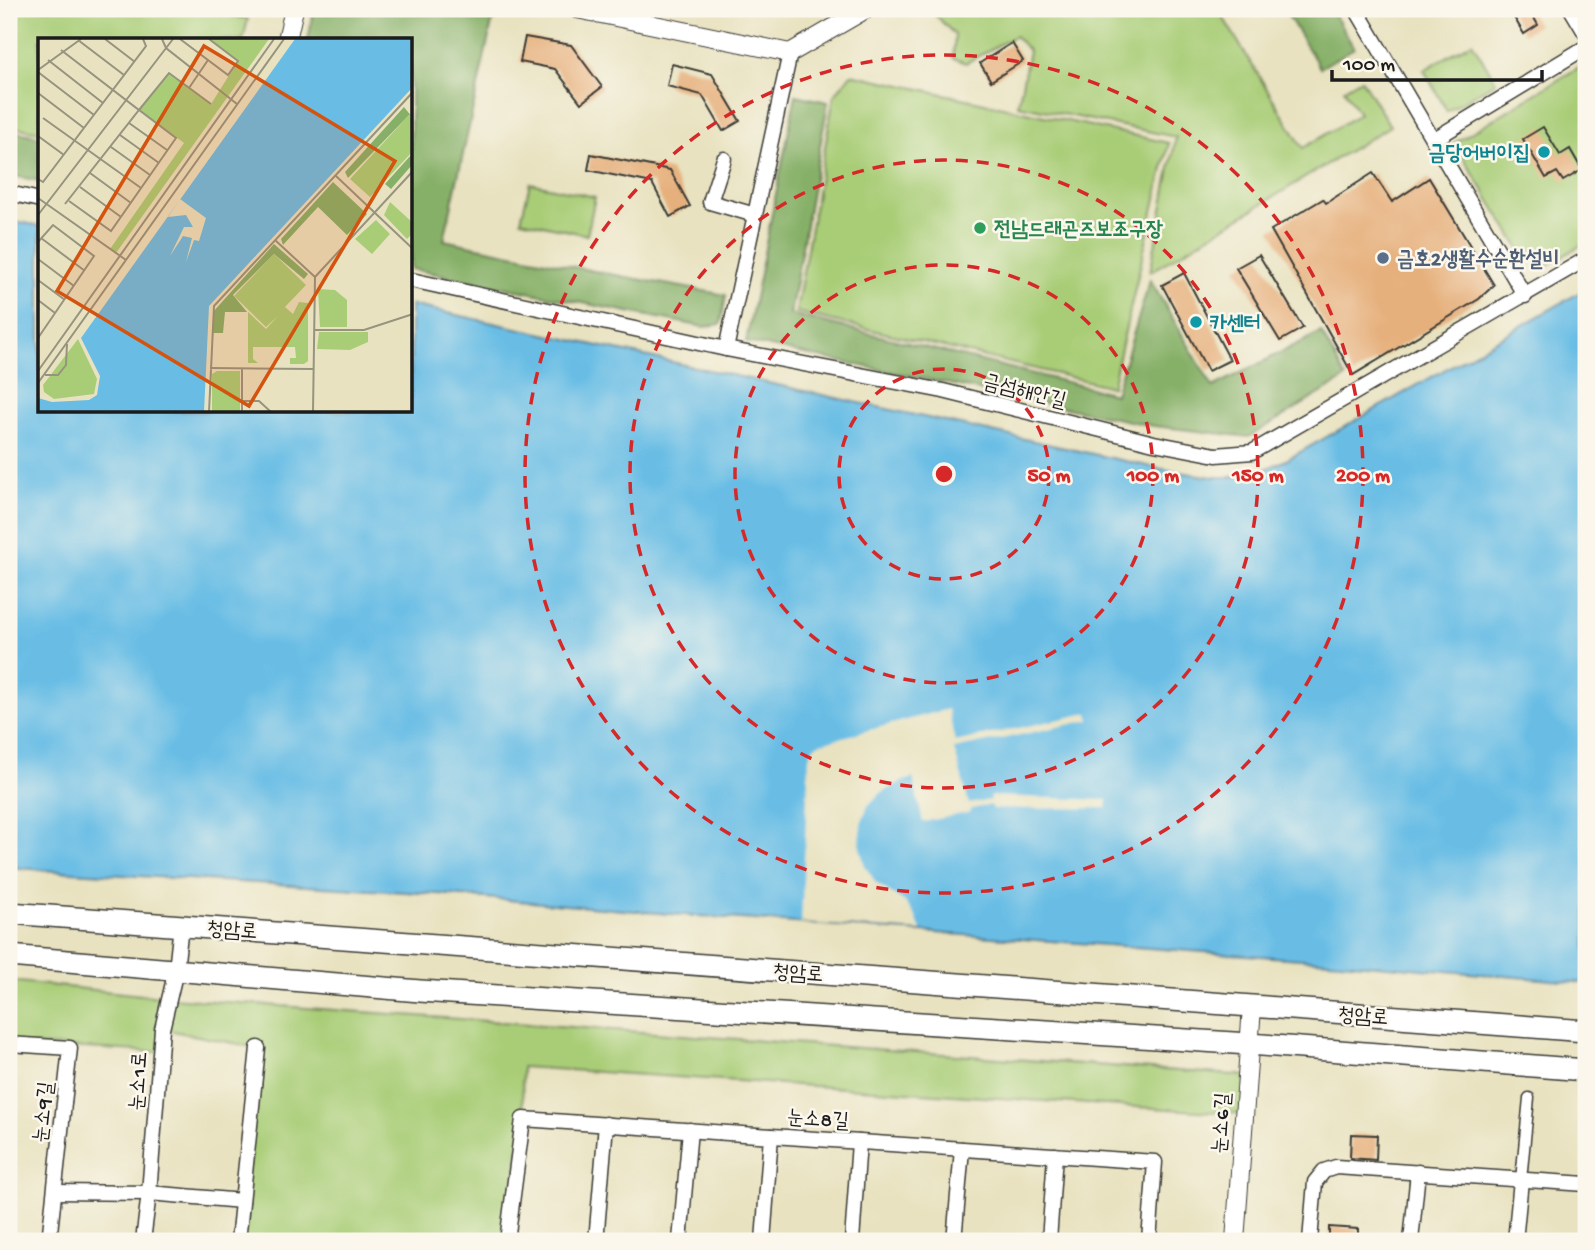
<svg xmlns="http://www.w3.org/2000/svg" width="1595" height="1250" viewBox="0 0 1595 1250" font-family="'Gochi Hand','Poor Story',sans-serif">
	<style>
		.green { fill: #a9cd77; stroke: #62744a; stroke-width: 2 }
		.forest { fill: #86b068; stroke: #516642; stroke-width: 2 }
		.water { fill: #69bde5; stroke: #426c80; stroke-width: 2 }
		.pier { fill: #e8e2c0 }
		.building { fill: #e6b07d }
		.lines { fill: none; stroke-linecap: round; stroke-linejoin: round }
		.pedestrian-casing { stroke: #3b3a35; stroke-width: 13 }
		.minor-casing { stroke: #3b3a35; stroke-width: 17 }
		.tertiary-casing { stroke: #3b3a35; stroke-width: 20 }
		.secondary-casing { stroke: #3b3a35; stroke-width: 24 }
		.pedestrian { stroke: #fff; stroke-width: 10 }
		.minor { stroke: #fff; stroke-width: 14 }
		.tertiary { stroke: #fff; stroke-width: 18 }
		.secondary { stroke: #fff; stroke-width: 21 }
		.ring { fill: none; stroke: #d62828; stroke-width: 3.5; stroke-dasharray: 12 9 }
		.culture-dot { fill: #0f9aa8; stroke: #fbf7ec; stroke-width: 2.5 }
		.leisure-dot { fill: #2e9e5b; stroke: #fbf7ec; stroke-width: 2.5 }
		.service-dot { fill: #5c6f8a; stroke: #fbf7ec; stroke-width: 2.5 }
		.labels { text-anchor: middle; stroke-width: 5; stroke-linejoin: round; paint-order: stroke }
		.culture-label { font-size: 21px; font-weight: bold; fill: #0d838f; stroke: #fbf7ec; text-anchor: end }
		.leisure-label { font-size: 21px; font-weight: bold; fill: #27864d; stroke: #fbf7ec; text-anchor: start }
		.service-label { font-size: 21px; font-weight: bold; fill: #4e5e75; stroke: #fbf7ec; text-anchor: start }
		.street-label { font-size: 21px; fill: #1c1c1c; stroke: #fbf7ec }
		.inset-road { fill: none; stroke: #96937e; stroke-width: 2 }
		.view { fill: #d4530e; fill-opacity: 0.15; stroke: #d4530e; stroke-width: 3.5 }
		.inset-edge { fill: none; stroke: #1c1c1c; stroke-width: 3.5 }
		.centre { fill: #d62828; stroke: #fbf7ec; stroke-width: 3.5 }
		.ring-label { font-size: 21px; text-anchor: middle; font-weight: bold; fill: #d62828; stroke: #fbf7ec; stroke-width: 5; stroke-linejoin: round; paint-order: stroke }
	</style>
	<rect width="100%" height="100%" fill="#fbf7ec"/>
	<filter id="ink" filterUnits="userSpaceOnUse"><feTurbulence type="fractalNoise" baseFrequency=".0143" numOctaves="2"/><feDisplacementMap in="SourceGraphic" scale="14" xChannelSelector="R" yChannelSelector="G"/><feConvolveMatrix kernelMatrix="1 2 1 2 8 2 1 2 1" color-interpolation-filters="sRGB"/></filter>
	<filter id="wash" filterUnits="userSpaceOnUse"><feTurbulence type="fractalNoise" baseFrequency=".00686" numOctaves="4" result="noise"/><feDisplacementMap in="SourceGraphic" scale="28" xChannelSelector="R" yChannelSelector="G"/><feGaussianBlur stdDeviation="1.57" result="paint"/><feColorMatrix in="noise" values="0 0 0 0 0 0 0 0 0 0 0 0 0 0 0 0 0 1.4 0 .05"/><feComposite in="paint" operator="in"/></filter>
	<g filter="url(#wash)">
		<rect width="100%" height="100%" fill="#e8e2c0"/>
		<g class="green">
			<path d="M9,9H198L248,19L243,40H40V132L9,126Z"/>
			<path d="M937,9H1218L1303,148L1359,114L1344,89L1361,79L1390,126L1150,272L1176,137L1018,105L1029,51L1015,36L966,63L953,58L955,35L932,12Z"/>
			<path d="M1472,42L1496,82L1447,111L1424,70Z"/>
			<path d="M1586,63V242L1548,265L1521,251L1454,143Z"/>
			<path d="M851,74L1169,143L1112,387L796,312L834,96Z"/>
			<path d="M530,183L595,197L587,235L521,220Z"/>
			<path d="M9,981L171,998L1247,1076L1244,1114L522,1067L523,1119L507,1241H238L258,1048L163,1029L159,1052L9,1044Z"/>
		</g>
		<g class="forest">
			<path d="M314,9H451L493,18L444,240L604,273L726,295L721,324L704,327L411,269V40H308Z"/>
			<path d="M1284,9H1331L1354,48L1320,68Z"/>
			<path d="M796,95L828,102L790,314L1115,394L1150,280L1213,387L1321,332L1346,378L1249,437L1154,426L746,342Z"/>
			<path d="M9,130L40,137V181L9,175Z"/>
		</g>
		<path class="water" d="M9,220L40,226V411H411V305L1157,468C1212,477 1233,486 1286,460L1586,289V983L1329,961L670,914L438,894L55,871L9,867Z"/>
		<path class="pier" d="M948,709L955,742L1088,713L1090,720L954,749L969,804L991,800L990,796L1108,800L1107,808L992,809L991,805L971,809V812L923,822L913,778L901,782L879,794L868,806L861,823L860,848L865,866L876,883L905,902L916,917L921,931L801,923L809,757L813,748L817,744Z"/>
		<g id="blocks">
			<g class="building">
				<path d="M1509,9H1529L1538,25L1524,34Z"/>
				<path d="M525,37L571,45L602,87L581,103L555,69L520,62Z"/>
				<path d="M1012,43L1023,61L991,81L980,63Z"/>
				<path d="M672,64L712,74L740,121L723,131L702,95L667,86Z"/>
				<path d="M1543,127L1560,155L1570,149L1582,170L1563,181L1557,172L1546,178L1523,139Z"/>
				<path d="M591,154L670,170L690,206L670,217L652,183L588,170Z"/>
				<path d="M1373,173L1392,202L1429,178L1494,285L1479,299L1353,375L1271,230L1323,199L1326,203Z"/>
				<path d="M1259,255L1303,328L1280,341L1236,268Z"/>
				<path d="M1184,273L1230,360L1208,371L1162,285Z"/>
				<path d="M1351,1134L1377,1135L1376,1160L1350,1158Z"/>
				<path d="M1329,1227L1358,1229V1241H1329Z"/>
			</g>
		</g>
	</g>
	<g filter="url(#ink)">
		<use href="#blocks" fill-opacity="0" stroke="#3b3a35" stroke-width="2"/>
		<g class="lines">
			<g class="pedestrian-casing">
				<path id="pedestrian" d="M1521,1180L1529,1098"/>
			</g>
			<g class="minor-casing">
				<g id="minor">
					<path d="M1356,9L1525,296"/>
					<path d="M1571,9L1586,34"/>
					<path d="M1433,140L1586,47"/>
					<path d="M724,159L710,202L755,215"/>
					<path d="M9,193L40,200"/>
					<path d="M411,280L726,349L943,391L1154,443L1216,455L1252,452L1586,259"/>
					<path d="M726,349L790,53"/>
					<path d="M9,1044L70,1048L49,1241"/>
					<path d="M55,1192L149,1193L242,1201"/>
					<path d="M143,1241L149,1193L162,1029L176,970L181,925"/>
					<path d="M238,1241L258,1048"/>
					<path d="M507,1241L523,1119L1155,1162L1149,1241"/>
					<path d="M596,1241L606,1124"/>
					<path d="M680,1241L690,1130"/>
					<path d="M763,1241L771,1136"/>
					<path d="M852,1241L859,1142"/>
					<path d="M954,1241L962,1149"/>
					<path d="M1049,1241L1055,1155"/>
					<path d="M1310,1241L1315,1182L1324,1171L1336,1167L1586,1184"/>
					<path d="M1411,1241L1418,1172"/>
					<path d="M1515,1241L1521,1180"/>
				</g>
			</g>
			<g class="tertiary-casing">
				<g id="tertiary">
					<path d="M577,9L790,53L866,9"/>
					<path d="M287,40L294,9"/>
					<path d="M1235,1241L1252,1007"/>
				</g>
			</g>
			<g class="secondary-casing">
				<g id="secondary">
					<path d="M9,913L1586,1031"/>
					<path d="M9,956L420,991L1249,1044L1586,1070"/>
				</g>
			</g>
			<use href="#pedestrian" class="pedestrian"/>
			<use href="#minor" class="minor"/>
			<use href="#tertiary" class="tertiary"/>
			<use href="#secondary" class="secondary"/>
		</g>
	</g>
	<g class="ring">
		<circle cx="944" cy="474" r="105"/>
		<circle cx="944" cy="474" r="209"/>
		<circle cx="944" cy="474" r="314"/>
		<circle cx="944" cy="474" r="419"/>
	</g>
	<g class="culture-dot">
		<circle cx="1544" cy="152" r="7"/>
		<circle cx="1196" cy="322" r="7"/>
	</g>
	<circle class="leisure-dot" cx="980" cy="228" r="7"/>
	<circle class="service-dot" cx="1383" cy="258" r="7"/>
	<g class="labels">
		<g class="culture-label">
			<text x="1530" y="159">금당어버이집</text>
			<text x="1210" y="329" text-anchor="start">카센터</text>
		</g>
		<g class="leisure-label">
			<text x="994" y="235">전남드래곤즈보조구장</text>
		</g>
		<g class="service-label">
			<text x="1397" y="265">금호2생활수순환설비</text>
		</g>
		<g class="street-label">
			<text transform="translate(1025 390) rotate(14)" y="7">금섬해안길</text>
			<text transform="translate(232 929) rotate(4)" y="7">청암로</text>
			<text transform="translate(798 972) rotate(4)" y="7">청암로</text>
			<text transform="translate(1363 1015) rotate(4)" y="7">청암로</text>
			<text transform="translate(137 1081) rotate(-86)" y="7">눈소1로</text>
			<text transform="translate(42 1112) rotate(-84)" y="7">눈소9길</text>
			<text transform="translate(818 1118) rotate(4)" y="7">눈소8길</text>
			<text transform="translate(1220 1123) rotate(-86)" y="7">눈소6길</text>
		</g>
	</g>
	<g transform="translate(38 38)">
		<rect width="374" height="374" fill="#e8e2c0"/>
		<path d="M171,1H231L78,215L72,211L146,105L101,72L131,35L173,66L200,23ZM371,77L374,81V114L332,159L312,141ZM352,164L374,184V196L369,201L346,177ZM338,182L352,196L334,216L317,201ZM236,216L268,247L247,269L255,276L261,264L270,265V323L266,326H252V320H258L257,309H215V321L220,325H210V274L228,291L240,278L228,289L196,258ZM280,251L297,252L309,262V289H282ZM281,294H330V304L312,312L279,311ZM40,301L59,341L56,356L16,361L6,354L5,347ZM179,333H202V374H174V336Z" fill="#a9cd77"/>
		<path d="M366,69L374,79L371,77L310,140L307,134ZM374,116V127L353,151L347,146ZM295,144L329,176L309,197L280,169L245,207L243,201ZM236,206L270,236L266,241L236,216L195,257L209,274H187L185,295H175V274Z" fill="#86b068"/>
		<path d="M257,1H374V50L171,268L166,374H0V360L14,364L51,362L59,357L62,338L43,300Z" fill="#69bde5"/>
		<path d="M142,161L168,180L161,203L156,202L148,224L154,200L145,198L132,218L146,189H155L148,177L130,179Z" fill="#e8e2c0"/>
		<path class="inset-road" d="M67,1L97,24M124,1L128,10L199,66M142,1L190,37L200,23L171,1M40,2L86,37M23,12L101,72L131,35L173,66M10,22L65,65M0,32L43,1M0,34L56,77M151,50L170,22M0,55L46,90M5,80L103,150M91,85L129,112M82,97L121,125M0,98L26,117M73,109L112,137M52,135L93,165M298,138L375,211M0,141L5,144L108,8L105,1M42,149L83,179M0,160L88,222M27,166L101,72L138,100L73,193L31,163M0,177L135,1M3,200L47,233M237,202L277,239M0,204L15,187L56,218L0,300M0,221L36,248M0,242L27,262M0,262L17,275M276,292H326L375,276M172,330L276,331M204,330V374M0,333L236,1M7,337H20L28,327L29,306M0,345L246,1M204,363H221L233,374M171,374L176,268L375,54M275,374L277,239L375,133"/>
		<path class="view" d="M166,8L357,123L211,368L19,253Z"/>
		<rect width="374" height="374" class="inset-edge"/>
	</g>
	<circle cx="944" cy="474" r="10" class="centre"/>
	<g class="ring-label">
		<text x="1049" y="481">50 m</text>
		<text x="1153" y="481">100 m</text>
		<text x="1258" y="481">150 m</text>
		<text x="1363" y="481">200 m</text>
	</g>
	<rect width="1595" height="1250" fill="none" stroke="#fbf7ec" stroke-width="35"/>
	<path d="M1332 70v10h210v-10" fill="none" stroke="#1c1c1c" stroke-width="3.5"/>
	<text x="1343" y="70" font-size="21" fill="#1c1c1c" stroke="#fbf7ec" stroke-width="5" paint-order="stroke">100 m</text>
</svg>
